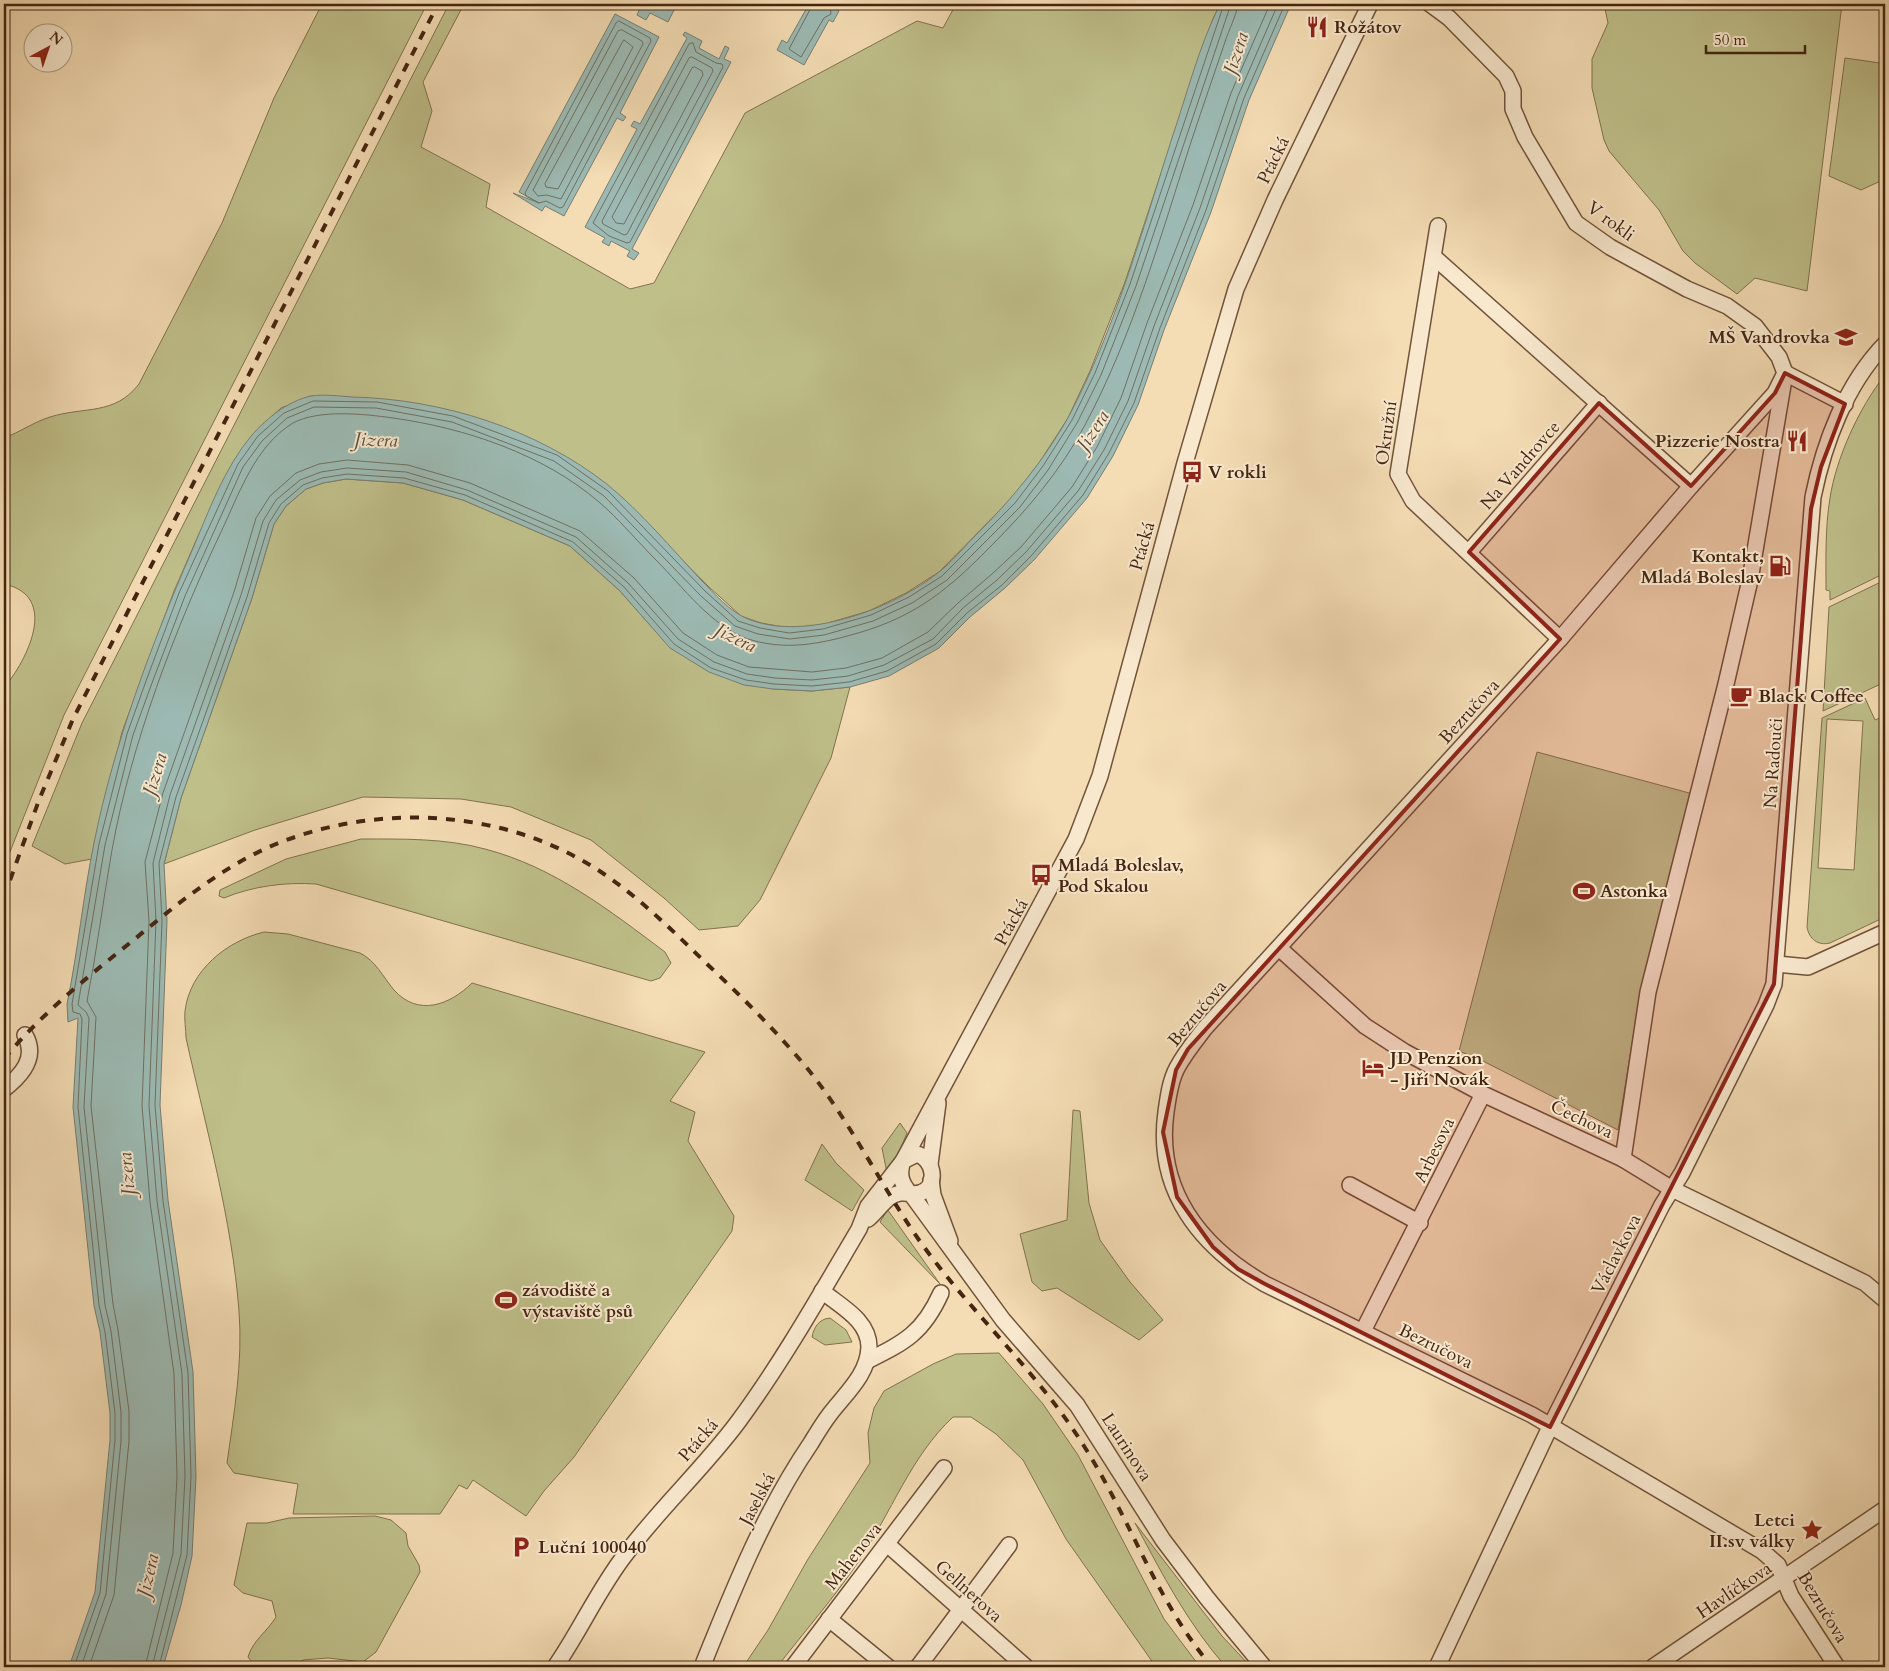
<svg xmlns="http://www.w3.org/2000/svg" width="1889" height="1671" viewBox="0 0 1889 1671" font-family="Cardo,serif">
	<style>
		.green { fill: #bfbf8a; stroke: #82724e; fill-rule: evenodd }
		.water { fill: #9cbab3; stroke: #797e72 }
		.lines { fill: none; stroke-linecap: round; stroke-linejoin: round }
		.shore { stroke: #707062; stroke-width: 1 }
		.minor-casing { stroke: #71533a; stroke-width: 18 }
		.minor { stroke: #f8e8ce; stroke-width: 15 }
		.rail { stroke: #452511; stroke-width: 4; stroke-dasharray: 9 9; stroke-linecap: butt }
		.marked { fill: #8f2418; fill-opacity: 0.2; stroke: #8f2418; stroke-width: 4; stroke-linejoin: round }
		.labels { text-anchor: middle; stroke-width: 4; stroke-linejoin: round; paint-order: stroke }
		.poi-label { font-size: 18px; font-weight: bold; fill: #452511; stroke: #f8e8ce; text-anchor: start }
		.street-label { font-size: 18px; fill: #452511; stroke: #f8e8ce }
		.water-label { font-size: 19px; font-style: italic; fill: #5b4a3a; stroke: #f8e8ce }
	</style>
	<rect width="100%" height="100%" fill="#f4dcb4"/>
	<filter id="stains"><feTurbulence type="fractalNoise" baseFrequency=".004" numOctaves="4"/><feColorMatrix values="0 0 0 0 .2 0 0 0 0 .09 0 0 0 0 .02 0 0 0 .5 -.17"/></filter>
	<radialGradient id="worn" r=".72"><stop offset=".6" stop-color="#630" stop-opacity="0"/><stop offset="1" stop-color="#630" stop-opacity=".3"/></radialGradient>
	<g class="green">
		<path d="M322,4H427L64,715L4,867V688C27,660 60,596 4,584V438C20,432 34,422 50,417C85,406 114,416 139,384L222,223L274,98Z"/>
		<path d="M449,4H464L423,82L432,111L421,147L490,184L486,207L630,289L654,283L745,113L917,21L943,28L956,4H1220L1213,19L1185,101L1125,282L1090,371L1068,418L1039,463L1011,499L939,572L906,593L869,611L821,625L789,628L761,623L741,616L709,587L611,488L312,396L281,408L254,433L199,534L174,591L122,732L92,859L65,864L32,846L82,723Z"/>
		<path d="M1604,4H1842L1807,291L1755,278L1737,294L1695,263L1683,251L1659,210L1609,151L1604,140L1592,88V59L1608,23Z"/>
		<path d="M1845,58L1880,63L1885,60V179L1861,190L1829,176Z"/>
		<path d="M1885,375V573L1830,600V591L1826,590C1826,560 1825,528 1830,498C1836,458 1860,406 1885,375Z"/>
		<path d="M346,479L403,483L463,500L570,546L620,591L649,624L773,689L812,691L850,687L831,758L760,900L738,926L699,930L664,898L591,840L511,807L461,799L363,797L255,830L164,864L181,798L252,598L274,524L286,506L306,489L323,483Z"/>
		<path d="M1885,580V682L1823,711L1829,607Z"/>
		<path d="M1865,698L1875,720L1882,717L1885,725L1883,728L1885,732V813L1879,816L1885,829V917L1830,943C1818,946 1809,939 1807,927L1822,718ZM1827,719L1863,721L1854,870L1818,868Z"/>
		<path d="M1537,752L1693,794L1641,988L1618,1130L1481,1060L1459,1051Z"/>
		<path d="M361,839C402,839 445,838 485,849C554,867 609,910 665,952L671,963L660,978L651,981L316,884C285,882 253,886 224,898L219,896L220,890L286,859Z"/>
		<path d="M264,932L288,934L360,953C376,961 383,977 394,990C418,1017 450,1005 472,983L705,1052L670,1101L695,1112L688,1141L734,1216L732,1231L574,1457L544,1491L526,1516L473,1480L467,1489L459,1485L440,1514H293L298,1484L234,1473L227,1463C234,1413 243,1362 239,1311C232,1220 206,1128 186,1038C186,1030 184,1019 185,1011C190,970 227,941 264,932Z"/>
		<path d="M1073,1110L1080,1111L1089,1203L1100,1240L1130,1282L1163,1320L1139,1340L1057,1288L1042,1291L1032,1282L1020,1234L1067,1220Z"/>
		<path d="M900,1123L907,1133L897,1157L887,1173L882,1148Z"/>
		<path d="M822,1144L836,1163L864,1190L852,1211L805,1180Z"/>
		<path d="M885,1206L940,1284L880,1222L885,1214L882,1211Z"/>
		<path d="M830,1318L846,1330L852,1342L825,1345L812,1337C814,1327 819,1319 830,1318Z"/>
		<path d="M999,1353L1043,1404L1078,1455L1164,1619L1200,1667H1156L1066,1539L1023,1460L996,1434L971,1417H953C911,1456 891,1513 859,1561C834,1598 804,1632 777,1667H743L768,1630L808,1559L870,1463L868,1433L874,1408L884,1391L933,1364L956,1354Z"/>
		<path d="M375,1516L391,1520L406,1533L408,1546L419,1565L420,1572L376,1652L363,1662L328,1658L303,1660L291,1667H256L248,1657C253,1640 267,1632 276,1617L272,1601L243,1593L234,1585L247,1523H267L289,1518Z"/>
		<path d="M1135,1523L1222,1636L1251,1667H1226C1188,1624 1162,1574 1135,1523Z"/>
	</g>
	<g class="water">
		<path d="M633,4H677L668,22L650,13L646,20L637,15L640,8Z"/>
		<path d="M809,4H831L839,11L833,22L829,20L804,65L777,50L782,40L787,43Z"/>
		<path d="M1220,4H1291L1249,100L1211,212L1164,330L1138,405L1113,456L1087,498L1034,560L1005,588L970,617L939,648L889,676L850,687L812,691L773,689L744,685L709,672L670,648L620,591L570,546L463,500L403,483L346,479L323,483L306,489L286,506L274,524L252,598L181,798L164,864L167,921L160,1105L168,1200L193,1372L196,1476L192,1556L181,1605L163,1667H69L95,1592L110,1440V1413L100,1332L94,1306L73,1107L78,1018L68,1022L67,1004C78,951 83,896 94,843C114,743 151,646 191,553C208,513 224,468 252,435C267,418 288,401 311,396C323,394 339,396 352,397C442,399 537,429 608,485C641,512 672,549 701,580C714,593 730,612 748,619C805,642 893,609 939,572C952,562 963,548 975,536C1011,500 1044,461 1069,416C1115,329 1142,232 1172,138C1187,94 1199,46 1220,4Z"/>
		<path d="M615,14L659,37L620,113L626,117L623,121L617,118L564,216L545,206L542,211L513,193L539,203L519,192Z"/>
		<path d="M685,32L702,41L699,48L719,59L725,46L729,48L724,59L731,62L632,249L639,253L634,260L627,256L630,251L611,241L609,246L602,242L605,238L585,227L637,129L631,126L634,121L640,124L687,38L683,35Z"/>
	</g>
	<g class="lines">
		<g class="shore">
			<path d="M813,4L789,49L801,57L824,18L831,14L830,4"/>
			<path d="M619,21L650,38L651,41L563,207L560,208L546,201L539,203L526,196L525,193L616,23Z"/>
			<path d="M622,30L642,41L643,44L561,199L547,195L538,196L533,190L618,31Z"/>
			<path d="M624,40L633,47L558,189L546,187L545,184Z"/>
			<path d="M693,43L696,52L716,63L722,64L723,67L630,242L627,243L609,236L593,223L689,44Z"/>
			<path d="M692,57L712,68L713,71L627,234L624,235L603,224L602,221L689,58Z"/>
			<path d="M695,67L702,71L703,75L624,224L616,223L612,217L692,68Z"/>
			<path d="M74,1667L100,1593L115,1440V1413L105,1332L99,1305L78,1107L82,1019L80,1014L73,1012L72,1004L99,844L127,734L146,681L179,593L238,464L258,436L284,413L313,401L377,402L453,416L557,455L608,491L705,591L738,621L760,628L789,633L823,629L871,615L909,597L942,576L1015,503L1043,466L1072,420L1095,373L1130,284L1224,4"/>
			<path d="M81,1667L106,1594L121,1441V1412L111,1331L105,1305L84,1107L89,1018L86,1012L78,1005L105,845L133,735L152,683L185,596L243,467L262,441L287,418L314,407L376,408L452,422L554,461L604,496L701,596L735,626L758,634L790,639L824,635L873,621L912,603L947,580L1020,507L1048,470L1077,423L1101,375L1136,286L1231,4"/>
			<path d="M89,1667L114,1595L129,1441V1411L118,1330L113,1304L91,1106L96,1017L87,1001C97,951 103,900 112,850C131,744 175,629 221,532C239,494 255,446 293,423C319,409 365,414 393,418C465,428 543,454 599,502C619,519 637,541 656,560C683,587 711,626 748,639C786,651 820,644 858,633C917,616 950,588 992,545C1028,509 1061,470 1085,425C1133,335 1161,235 1192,139C1203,106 1214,74 1225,42C1229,29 1236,17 1238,4"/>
			<path d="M145,1667L173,1553L177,1476L174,1374L150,1202L142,1106L149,921L145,862L163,793L234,592L256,518L270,496L296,473L319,464L347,460L408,465L470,483L580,531L634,578L683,633L717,655L749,667L812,672L846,668L882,658L928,632L958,603L992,574L1021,547L1072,487L1097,447L1121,398L1147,323L1193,205L1231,93L1270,4"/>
			<path d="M152,1667L181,1554L185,1476L182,1374L157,1201L149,1106L156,921L153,863L170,795L241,595L263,521L276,500L300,480L321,472L347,468L406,472L467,490L576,537L628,583L678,639L714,662L747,674L775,678L812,680L848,676L884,665L933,639L963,608L997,580L1026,552L1078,491L1104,450L1128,401L1154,326L1200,208L1238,96L1278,4"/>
			<path d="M159,1667L187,1555L191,1476L188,1373L163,1201L155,1105L162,921L159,863L176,797L247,597L269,523L281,504L303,485L322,478L347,474L404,478L465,495L573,542L624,587L674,644L711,668L746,680L774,684L812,686L849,682L887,671L936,644L967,613L1002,585L1031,556L1083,495L1109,453L1134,403L1160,328L1206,210L1244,98L1285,4"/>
		</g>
		<g class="minor-casing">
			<g id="minor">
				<path d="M1430,4L1449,18L1506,76L1513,91V109L1525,137L1576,223L1610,247L1687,289L1727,306L1755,326L1779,357L1785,373"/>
				<path d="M1438,226L1398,474L1413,501L1560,639"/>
				<path d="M1434,257L1691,486"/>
				<path d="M1785,373L1775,393L1691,486L1560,639L1205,1028C1195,1041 1185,1053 1177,1068C1170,1081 1168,1098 1166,1112C1155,1191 1201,1247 1265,1284L1532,1415L1762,1551L1778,1565L1791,1596L1837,1667"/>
				<path d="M1785,373L1845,404"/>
				<path d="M1469,552L1599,403"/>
				<path d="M1279,948L1365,1026L1405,1052L1483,1094L1623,1159L1672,1189L1865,1283L1885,1300"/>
				<path d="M1777,964L1808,967L1885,932"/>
				<path d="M4,1089C21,1076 38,1058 25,1035"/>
				<path d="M1623,1159L1648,992L1726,684L1750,580L1783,385"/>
				<path d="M930,1164L938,1103"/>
				<path d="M931,1180L933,1195L950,1241"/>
				<path d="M1350,1185L1420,1223"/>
				<path d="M868,1219C876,1212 882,1203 890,1197C903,1189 909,1196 920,1193C939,1187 934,1159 917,1154L903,1161C897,1177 903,1186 914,1198L1003,1320L1077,1405L1163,1540L1207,1598L1264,1667"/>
				<path d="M1363,1331L1483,1094"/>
				<path d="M867,1361C905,1342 923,1333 941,1293"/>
				<path d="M887,1544L1026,1667"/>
				<path d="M829,1619L888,1667"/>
				<path d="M555,1667C580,1631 598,1590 625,1555C660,1508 703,1469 738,1422C783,1361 820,1295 859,1229L868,1206L903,1161L1076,839L1100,776L1185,463L1236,289L1275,200L1370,4"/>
				<path d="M702,1667C733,1590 764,1512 811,1443C817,1433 823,1423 830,1414C845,1394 868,1375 869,1347C869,1320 840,1306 822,1291"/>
				<path d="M793,1667L944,1468"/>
				<path d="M918,1667L1009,1545"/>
				<path d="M1437,1667L1550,1427L1662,1205L1682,1173L1766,1005L1774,984L1813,497C1824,443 1846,384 1885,344"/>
				<path d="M1653,1667L1885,1509"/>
			</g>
		</g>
		<use href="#minor" class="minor"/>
		<g class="rail">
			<path d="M4,897L39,800L73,719L438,4"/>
			<path d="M4,1059C42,1013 90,975 136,938C177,904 220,869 269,847C376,801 507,808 604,874C642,900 674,932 707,964C742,997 776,1031 807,1068C850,1121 880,1184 919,1240C970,1312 1037,1371 1084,1446C1130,1518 1156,1601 1212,1667"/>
		</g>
	</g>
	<path class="marked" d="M1785,373L1845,404L1821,467L1811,509L1774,984L1550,1427L1265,1284L1238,1269L1213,1247L1177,1197L1163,1132L1176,1070L1188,1049L1560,639L1469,552L1599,403L1691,486L1775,393Z"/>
	<defs>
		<g id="restaurant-bare" transform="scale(1.725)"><path d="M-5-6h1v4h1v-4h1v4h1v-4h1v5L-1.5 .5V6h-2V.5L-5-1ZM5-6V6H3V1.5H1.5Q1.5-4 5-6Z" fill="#8f2418" stroke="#f8e8ce" stroke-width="2.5" paint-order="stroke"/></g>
		<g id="school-bare" transform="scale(1.725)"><path d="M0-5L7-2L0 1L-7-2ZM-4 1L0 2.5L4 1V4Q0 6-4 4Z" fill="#8f2418" stroke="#f8e8ce" stroke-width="2.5" paint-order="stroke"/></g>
		<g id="bus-bare" transform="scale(1.725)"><path d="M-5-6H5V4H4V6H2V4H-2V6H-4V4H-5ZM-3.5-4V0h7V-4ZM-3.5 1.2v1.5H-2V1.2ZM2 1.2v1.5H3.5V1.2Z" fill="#8f2418" stroke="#f8e8ce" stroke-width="2.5" paint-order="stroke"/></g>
		<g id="fuel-bare" transform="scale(1.725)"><path d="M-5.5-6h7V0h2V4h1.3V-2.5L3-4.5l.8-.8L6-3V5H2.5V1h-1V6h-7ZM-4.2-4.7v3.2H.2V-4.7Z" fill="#8f2418" stroke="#f8e8ce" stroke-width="2.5" paint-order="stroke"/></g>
		<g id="cafe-bare" transform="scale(1.725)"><path d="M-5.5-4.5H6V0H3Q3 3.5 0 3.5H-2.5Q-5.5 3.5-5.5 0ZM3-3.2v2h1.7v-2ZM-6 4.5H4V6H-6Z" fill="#8f2418" stroke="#f8e8ce" stroke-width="2.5" paint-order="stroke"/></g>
		<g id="stadium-bare" transform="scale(1.725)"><path d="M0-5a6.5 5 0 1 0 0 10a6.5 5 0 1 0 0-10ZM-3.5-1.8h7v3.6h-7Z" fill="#8f2418" stroke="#f8e8ce" stroke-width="2.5" paint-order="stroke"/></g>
		<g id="hotel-bare" transform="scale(1.725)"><path d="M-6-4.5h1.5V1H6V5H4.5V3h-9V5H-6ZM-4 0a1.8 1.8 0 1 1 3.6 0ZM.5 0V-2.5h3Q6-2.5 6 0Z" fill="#8f2418" stroke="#f8e8ce" stroke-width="2.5" paint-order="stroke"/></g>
		<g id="sight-bare" transform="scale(1.725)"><path d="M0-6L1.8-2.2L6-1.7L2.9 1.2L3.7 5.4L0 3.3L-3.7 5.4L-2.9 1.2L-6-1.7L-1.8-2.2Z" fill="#8f2418" stroke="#f8e8ce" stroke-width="2.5" paint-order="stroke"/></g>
		<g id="parking-bare" transform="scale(1.725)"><path d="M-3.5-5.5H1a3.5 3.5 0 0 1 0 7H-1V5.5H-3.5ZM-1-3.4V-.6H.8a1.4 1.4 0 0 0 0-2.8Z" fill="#8f2418" stroke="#f8e8ce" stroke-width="2.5" paint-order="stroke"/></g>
	</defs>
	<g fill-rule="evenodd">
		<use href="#restaurant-bare" x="1317" y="27"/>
		<use href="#school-bare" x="1846" y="337"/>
		<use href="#restaurant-bare" x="1797" y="441"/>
		<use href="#bus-bare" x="1192" y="472"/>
		<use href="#fuel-bare" x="1780" y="566"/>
		<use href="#cafe-bare" x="1741" y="696"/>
		<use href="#bus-bare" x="1041" y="875"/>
		<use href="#stadium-bare" x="1584" y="891"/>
		<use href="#hotel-bare" x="1373" y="1068"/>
		<use href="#stadium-bare" x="506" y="1300"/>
		<use href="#sight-bare" x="1812" y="1530"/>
		<use href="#parking-bare" x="521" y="1547"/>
	</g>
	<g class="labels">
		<g class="poi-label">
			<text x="1334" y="33">Rožátov</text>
			<text x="1830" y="343" text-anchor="end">MŠ Vandrovka</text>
			<text x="1780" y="447" text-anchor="end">Pizzerie Nostra</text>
			<text x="1208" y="478">V rokli</text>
			<text x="1764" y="562" text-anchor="end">Kontakt,<tspan x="1764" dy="21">Mladá Boleslav</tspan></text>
			<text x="1758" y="702">Black Coffee</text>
			<text x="1058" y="871">Mladá Boleslav,<tspan x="1058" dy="21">Pod Skalou</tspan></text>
			<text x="1600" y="897">Astonka</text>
			<text x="1390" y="1064">JD Penzion<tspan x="1390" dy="21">- Jiří Novák</tspan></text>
			<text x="522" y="1296">závodiště a<tspan x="522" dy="21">výstaviště psů</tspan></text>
			<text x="1795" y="1526" text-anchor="end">Letci<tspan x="1795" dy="21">II.sv války</tspan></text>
			<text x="538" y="1553">Luční 100040</text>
		</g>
		<g class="street-label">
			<text transform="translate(1273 160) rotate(-64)" y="6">Ptácká</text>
			<text transform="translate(1611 221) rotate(36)" y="6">V rokli</text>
			<text transform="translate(1386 433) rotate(-82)" y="6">Okružní</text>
			<text transform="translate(1520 465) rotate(-49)" y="6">Na Vandrovce</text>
			<text transform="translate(1142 546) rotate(-74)" y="6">Ptácká</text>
			<text transform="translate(1469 711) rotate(-48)" y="6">Bezručova</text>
			<text transform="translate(1773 763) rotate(-86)" y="6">Na Radouči</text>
			<text transform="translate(1011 922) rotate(-61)" y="6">Ptácká</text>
			<text transform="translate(1197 1013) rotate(-50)" y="6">Bezručova</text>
			<text transform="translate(1582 1119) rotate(25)" y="6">Čechova</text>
			<text transform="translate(1434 1150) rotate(-64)" y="6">Arbesova</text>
			<text transform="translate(1616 1254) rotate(-63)" y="6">Václavkova</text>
			<text transform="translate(1436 1346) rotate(26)" y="6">Bezručova</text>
			<text transform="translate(698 1440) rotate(-49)" y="6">Ptácká</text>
			<text transform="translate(1127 1447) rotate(57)" y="6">Laurinova</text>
			<text transform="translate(757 1499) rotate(-62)" y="6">Jaselská</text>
			<text transform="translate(853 1556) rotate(-52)" y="6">Mahenova</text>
			<text transform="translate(1734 1590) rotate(-34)" y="6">Havlíčkova</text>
			<text transform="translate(969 1591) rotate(42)" y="6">Gellnerova</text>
			<text transform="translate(1823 1607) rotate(59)" y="6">Bezručova</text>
		</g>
		<g class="water-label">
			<text transform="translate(1235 53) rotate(-72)" y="7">Jizera</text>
			<text transform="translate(1092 430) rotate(-57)" y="7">Jizera</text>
			<text transform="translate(376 439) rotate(2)" y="7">Jizera</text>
			<text transform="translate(736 637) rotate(26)" y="7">Jizera</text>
			<text transform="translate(154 774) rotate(-73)" y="7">Jizera</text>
			<text transform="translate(126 1174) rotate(-95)" y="7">Jizera</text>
			<text transform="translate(147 1575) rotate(-77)" y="7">Jizera</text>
		</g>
	</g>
	<rect width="1889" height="1671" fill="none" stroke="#f4dcb4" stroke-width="20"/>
	<rect x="5" y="5" width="1879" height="1661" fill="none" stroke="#452511" stroke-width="2.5"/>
	<rect x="10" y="10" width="1869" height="1651" fill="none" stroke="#452511"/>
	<g transform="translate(48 48) rotate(40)"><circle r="24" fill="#f8e8ce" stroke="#b09a82"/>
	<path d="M0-4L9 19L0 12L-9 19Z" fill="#8f2418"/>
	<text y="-8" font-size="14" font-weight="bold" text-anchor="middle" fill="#452511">N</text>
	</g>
	<path d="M1706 45v8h99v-8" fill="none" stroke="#452511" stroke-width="2.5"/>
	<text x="1714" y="45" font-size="15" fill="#452511" stroke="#f8e8ce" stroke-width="4" paint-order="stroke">50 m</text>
	<rect width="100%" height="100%" filter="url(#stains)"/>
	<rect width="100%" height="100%" fill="url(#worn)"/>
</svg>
